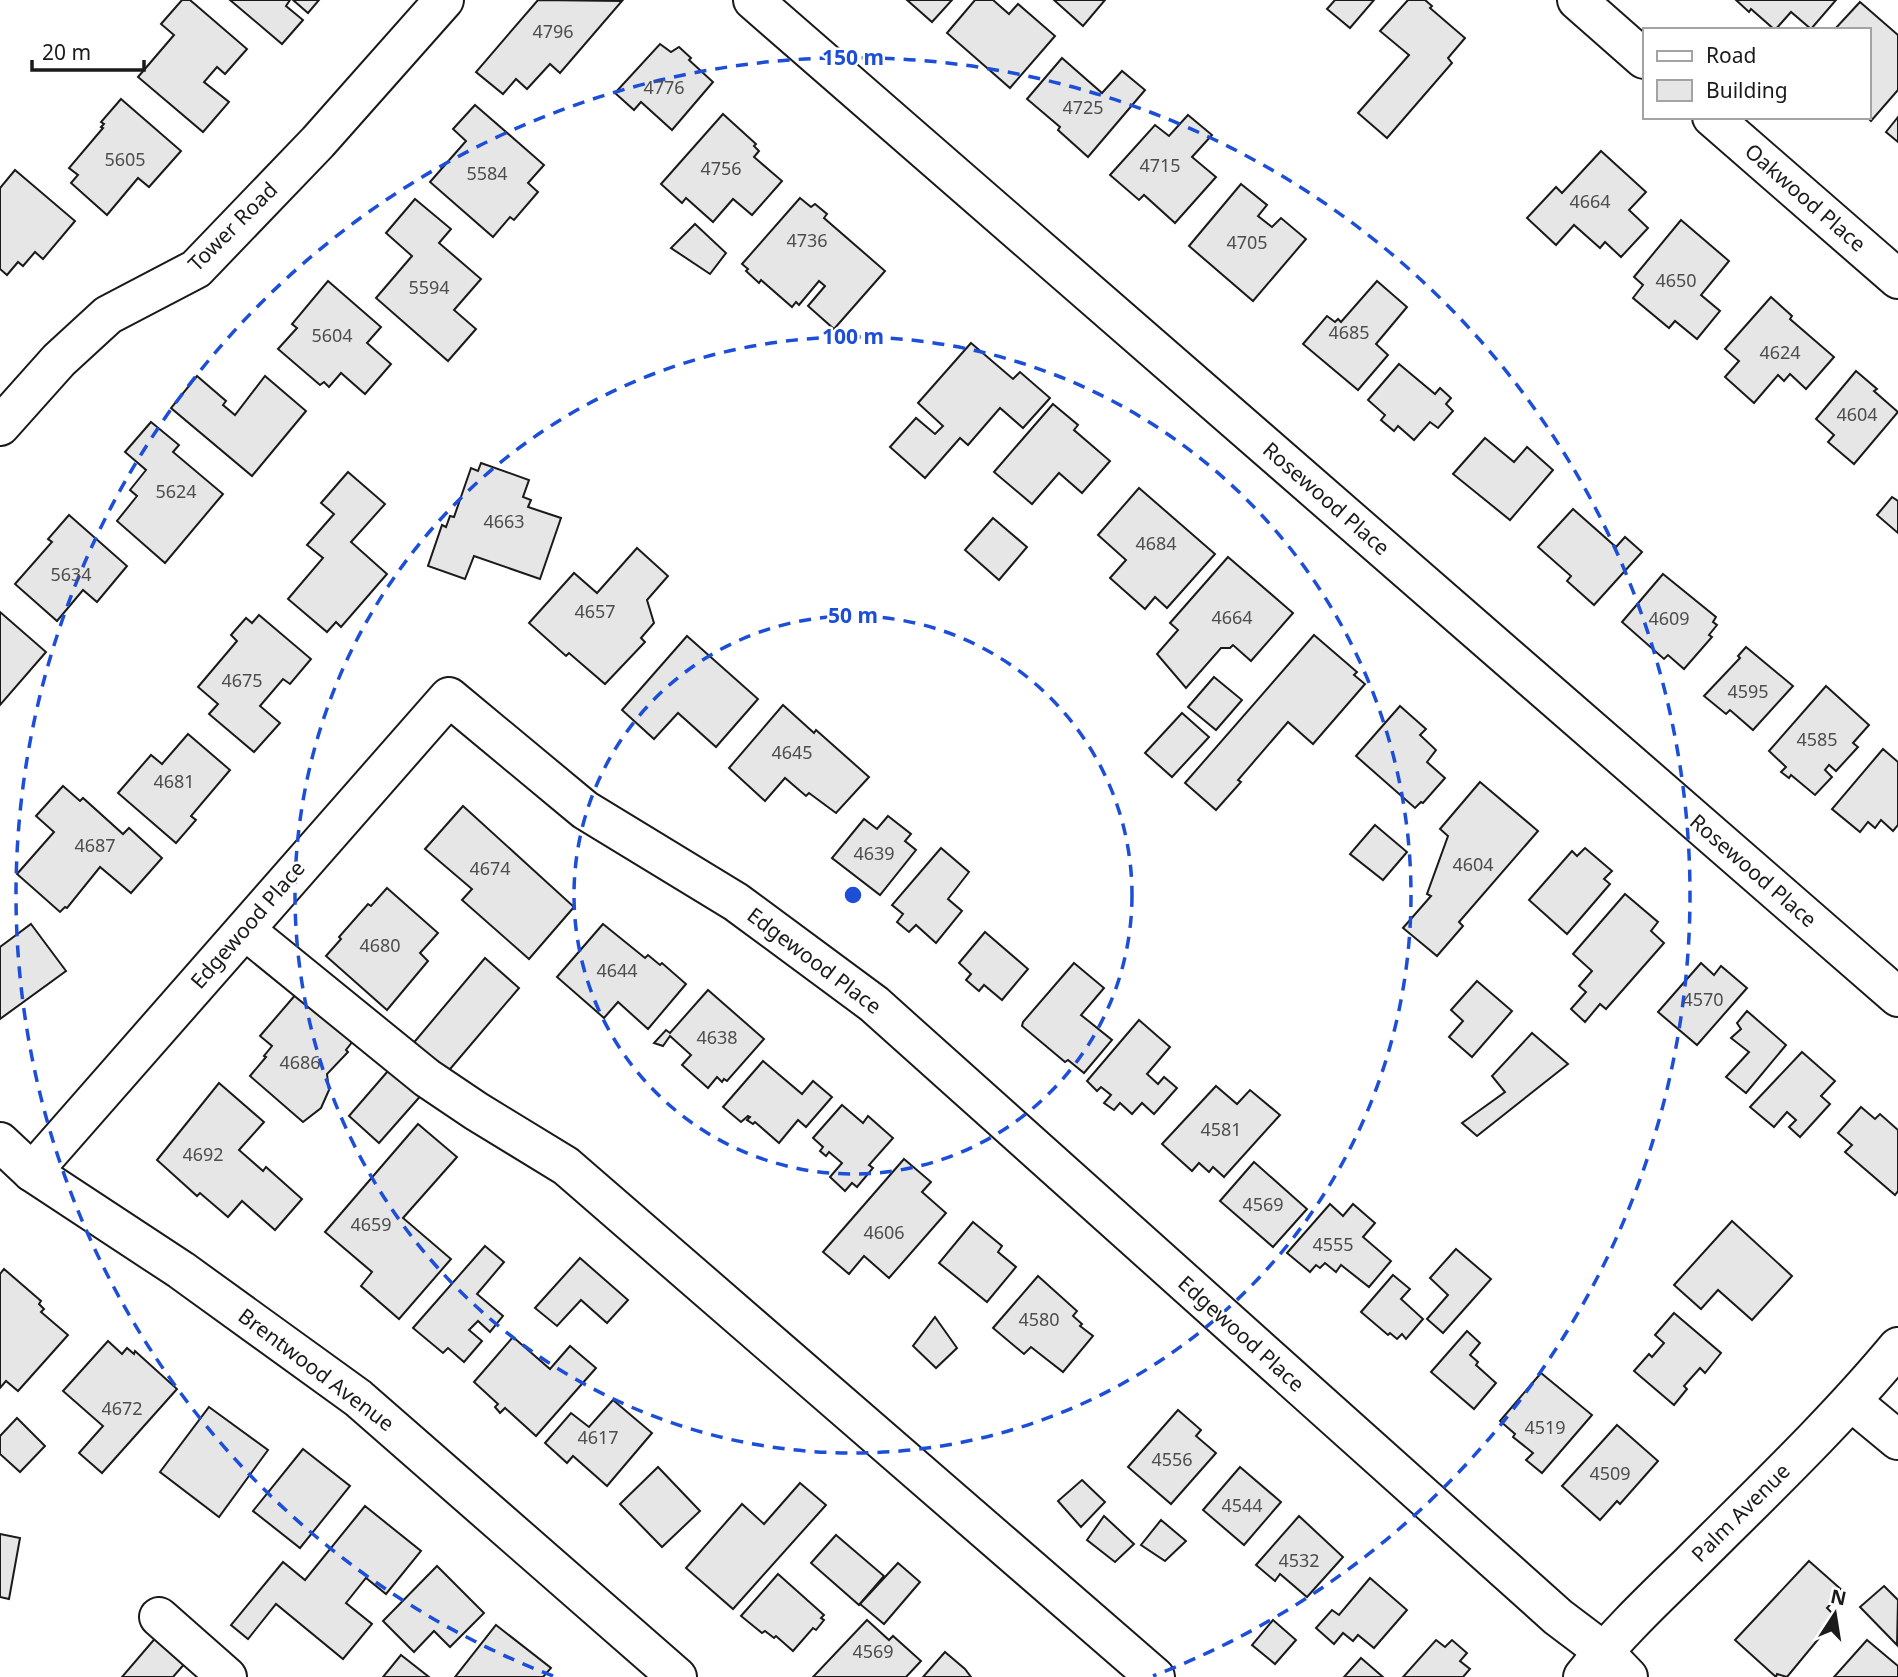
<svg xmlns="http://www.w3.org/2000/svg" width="1898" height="1677" viewBox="0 0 1898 1677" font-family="'Noto Sans',sans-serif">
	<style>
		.building { fill: #e6e6e6; stroke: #1a1a1a; stroke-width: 2 }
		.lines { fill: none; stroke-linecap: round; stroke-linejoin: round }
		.minor-casing { stroke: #1a1a1a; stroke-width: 42 }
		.minor { stroke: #fff; stroke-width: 38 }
		.ring { fill: none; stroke: #1d4ed8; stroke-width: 3.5; stroke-dasharray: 12 9 }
		.labels { text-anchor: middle; stroke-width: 5; stroke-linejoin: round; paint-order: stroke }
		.number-label { font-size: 18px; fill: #4d4d4d }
		.street-label { font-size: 21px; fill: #1a1a1a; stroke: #fff }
		.centre { fill: #1d4ed8; stroke: #fff; stroke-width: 3.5 }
		.ring-label { font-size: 21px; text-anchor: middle; font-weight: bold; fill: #1d4ed8; stroke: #fff; stroke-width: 5; stroke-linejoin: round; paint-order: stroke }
	</style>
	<rect width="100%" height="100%" fill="#fff"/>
	<g class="building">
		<path d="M182,0H190L247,49L225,74L217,67L204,82L229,102L203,132L138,77L174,35L161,24Z"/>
		<path d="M230,0H290L286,6L303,20L282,44Z"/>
		<path d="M293,0H319L308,13Z"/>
		<path d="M538,0L622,1L560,73L550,64L527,89L516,79L503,94L476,72Z"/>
		<path d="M907,0H952L932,22Z"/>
		<path d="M975,0H993L1009,14L1018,4L1055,36L1010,88L947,33Z"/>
		<path d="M1054,0H1105L1083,26Z"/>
		<path d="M1335,0H1374L1350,28L1327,9Z"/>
		<path d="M1408,0H1425L1432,6L1430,8L1465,38L1448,58L1452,63L1387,138L1358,113L1409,55L1380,31Z"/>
		<path d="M1736,0H1836L1811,29L1791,12L1775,30L1751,9L1749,12Z"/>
		<path d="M1860,2L1898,35V90L1871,121L1867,117L1868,30H1834Z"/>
		<path d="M660,44L671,52L679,47L691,58L689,60L713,82L672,130L641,102L634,110L615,93Z"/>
		<path d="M1062,58L1102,93L1122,71L1145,90L1088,157L1058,130L1060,127L1027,99Z"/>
		<path d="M121,99L181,151L149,187L138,178L107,215L71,183L78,175L69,168L103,128L101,127L104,124L101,122Z"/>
		<path d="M475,105L544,165L528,183L538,192L514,220L510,217L493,237L430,182L466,141L453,129Z"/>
		<path d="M723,114L756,144L754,146L759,151L754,157L782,181L752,215L733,199L713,222L686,198L682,203L661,184Z"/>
		<path d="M1188,115L1212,135L1192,157L1216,177L1175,223L1144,195L1139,200L1110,175L1155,125L1169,136Z"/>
		<path d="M1898,117V142L1886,132Z"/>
		<path d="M1601,151L1646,192L1629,210L1648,228L1621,257L1605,242L1600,248L1574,225L1556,245L1527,218L1556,187L1562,193Z"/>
		<path d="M15,170L75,221L43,259L35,252L23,266L18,262L7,275L0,269V188Z"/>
		<path d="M1241,184L1267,205L1258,216L1272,227L1281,218L1306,239L1253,301L1189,246Z"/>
		<path d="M800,198L811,207L815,204L827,214L824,218L885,271L834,329L808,306L825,286L819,281L799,305L796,302L792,307L761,280L759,283L746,271L748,269L742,264Z"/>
		<path d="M415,199L451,229L439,243L481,279L454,310L476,329L448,361L376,298L412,256L386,233Z"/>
		<path d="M1681,220L1729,261L1701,295L1720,311L1697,339L1675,321L1669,328L1633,298L1643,285L1634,277Z"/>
		<path d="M695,224L726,253L710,274L671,248Z"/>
		<path d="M328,281L381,327L367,343L391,364L365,394L341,373L329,387L324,382L320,385L278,349L297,328L292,324Z"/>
		<path d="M1377,281L1407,307L1376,344L1388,355L1358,390L1303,344L1327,316L1335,322L1338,319L1341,322Z"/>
		<path d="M1771,297L1792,316L1790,319L1834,357L1806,389L1790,374L1784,381L1778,375L1754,403L1725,377L1739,361L1725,349Z"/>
		<path d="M971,343L1013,379L1020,372L1050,398L1023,428L1000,408L968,445L960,438L925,478L890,447L916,418L935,434L943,426L918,403Z"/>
		<path d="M1399,364L1435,394L1440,388L1451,398L1446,404L1453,411L1438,428L1430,422L1414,440L1398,426L1394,431L1381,420L1385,415L1368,400Z"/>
		<path d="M1856,371L1877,389L1874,391L1898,412L1854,464L1828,442L1834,435L1816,419Z"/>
		<path d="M197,376L226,401L223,405L235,415L265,376L306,411L252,476L171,408Z"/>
		<path d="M1053,404L1078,425L1074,430L1110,461L1082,493L1059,473L1032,504L994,472Z"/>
		<path d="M151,422L179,445L173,452L223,494L165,563L117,521L137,496L130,490L146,470L125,452Z"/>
		<path d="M1485,438L1514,462L1527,447L1553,470L1510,520L1453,474Z"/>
		<path d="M481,463L529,480L523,497L531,500L528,507L561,518L540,579L474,556L465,579L428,566L442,525L446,527L450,516L454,517L471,468L478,471Z"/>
		<path d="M348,472L385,504L351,542L387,574L341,627L336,622L327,632L288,599L323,558L307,545L334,514L321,503Z"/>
		<path d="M1139,488L1215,554L1167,608L1155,597L1145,609L1110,578L1126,560L1098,535Z"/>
		<path d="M1892,497L1898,501V533L1877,515Z"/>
		<path d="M1573,509L1616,547L1625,537L1642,552L1594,605L1567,581L1571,576L1538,547Z"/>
		<path d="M69,515L127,566L97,602L83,590L57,621L15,584L52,542L48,539Z"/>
		<path d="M993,518L1027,547L999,580L965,550Z"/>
		<path d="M637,548L668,576L647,600L654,623L641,638L645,642L605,684L569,653L566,656L529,623L574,573L597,593Z"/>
		<path d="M1228,557L1293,613L1251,661L1233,645L1230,648H1221L1186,688L1157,654L1178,630L1170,623Z"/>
		<path d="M1663,574L1716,617L1713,622L1717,625L1709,635L1712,637L1684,669L1668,655L1664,659L1622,622Z"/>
		<path d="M0,612L46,652L0,705Z"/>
		<path d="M259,615L311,659L290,684L283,679L260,706L280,723L254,752L209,714L218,704L198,687L237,641L231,635L246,618L252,623Z"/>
		<path d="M1314,635L1357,672L1354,675L1365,684L1313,744L1288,722L1238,780L1241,782L1216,810L1185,783Z"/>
		<path d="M687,636L758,699L716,747L678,713L654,739L622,710Z"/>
		<path d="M1746,647L1793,686L1753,730L1730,710L1726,714L1704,696L1740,658L1738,656Z"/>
		<path d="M1214,677L1242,700L1216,730L1188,707Z"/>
		<path d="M1826,686L1869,725L1853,743L1858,747L1836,771L1829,765L1825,770L1832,777L1815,795L1791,775L1789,778L1781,772L1786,767L1769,751Z"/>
		<path d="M783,705L814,733L816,730L869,777L836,813L809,793L806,796L785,778L765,801L729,768Z"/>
		<path d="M1400,706L1426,729L1420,735L1436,750L1427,762L1445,778L1423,803L1421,802L1415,808L1356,756Z"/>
		<path d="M1182,713L1209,737L1172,777L1145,753Z"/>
		<path d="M188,734L230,770L191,816L196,820L176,843L118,793L151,755L162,764Z"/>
		<path d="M1883,749L1898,762V825L1893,831L1881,820L1875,828L1868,822L1860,832L1832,809Z"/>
		<path d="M1480,782L1538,831L1459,922L1463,926L1437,956L1403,928L1431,896L1427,894L1448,836L1440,829Z"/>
		<path d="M63,786L80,801L83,798L123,834L129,828L162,858L131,893L100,867L67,908L65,907L60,912L17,874L54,832L36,816Z"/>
		<path d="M463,806L574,907L529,959L462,900L472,889L425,849Z"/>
		<path d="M888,816L911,834L905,841L916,850L880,895L832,858L864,819L877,829Z"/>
		<path d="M1375,825L1407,852L1383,880L1350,854Z"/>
		<path d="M941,848L969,872L948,899L962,911L936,943L916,925L909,932L897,922L903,914L892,905Z"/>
		<path d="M1585,848L1612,871L1604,879L1610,884L1567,934L1529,900L1572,851L1577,856Z"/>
		<path d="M387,888L438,933L420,953L428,961L387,1010L326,956L341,939L339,937L368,904L371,906Z"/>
		<path d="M1625,894L1658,922L1651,931L1664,943L1606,1009L1600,1004L1585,1022L1571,1009L1586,992L1579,986L1592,971L1573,954Z"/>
		<path d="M31,924L66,971L0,1019V947Z"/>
		<path d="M603,924L645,958L648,955L660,965L662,963L686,984L648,1029L618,1002L604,1018L557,977Z"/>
		<path d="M985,932L1028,969L1002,1000L984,985L979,991L966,980L971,974L959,963Z"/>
		<path d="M485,958L519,988L445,1075L411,1046Z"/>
		<path d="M1074,963L1104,988L1081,1015L1112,1040L1084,1073L1068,1060L1065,1062L1022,1026L1023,1022Z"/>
		<path d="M1701,963L1714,975L1721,966L1747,988L1697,1045L1658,1012Z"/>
		<path d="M1477,981L1512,1011L1472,1057L1449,1037L1463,1021L1451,1010Z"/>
		<path d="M708,990L764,1039L727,1081L724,1079L722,1082L717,1077L708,1088L682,1065L691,1055L670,1036L663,1046L654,1043L666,1030L670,1033Z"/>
		<path d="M297,993L353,1041L346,1050L348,1052L327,1074L329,1090L321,1108L303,1122L250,1076L266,1057L264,1056L272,1046L260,1036Z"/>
		<path d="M1747,1011L1786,1045L1746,1093L1726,1077L1749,1052L1731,1038L1741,1029L1737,1023Z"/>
		<path d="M1139,1020L1170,1047L1147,1074L1158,1084L1164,1077L1177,1088L1154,1114L1142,1103L1132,1114L1120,1103L1114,1110L1104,1103L1111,1095L1101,1087L1097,1091L1087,1081Z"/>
		<path d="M1532,1033L1568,1064L1477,1136L1462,1123L1505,1092L1492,1076Z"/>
		<path d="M1802,1052L1835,1081L1821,1096L1830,1104L1800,1137L1789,1127L1796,1120L1787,1112L1774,1127L1750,1107Z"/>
		<path d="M763,1061L802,1094L813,1081L832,1097L806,1127L798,1120L779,1143L755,1122L753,1124L747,1120L750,1117L748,1116L741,1122L723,1107Z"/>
		<path d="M394,1064L424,1092L379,1143L349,1116Z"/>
		<path d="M219,1083L264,1122L239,1150L263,1171L266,1167L302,1199L275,1230L242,1201L228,1217L200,1193L197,1196L157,1160Z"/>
		<path d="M1216,1086L1237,1104L1250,1090L1280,1115L1224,1177L1213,1167L1209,1172L1199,1163L1192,1171L1162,1144Z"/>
		<path d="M842,1105L863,1123L868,1116L893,1138L869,1165L873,1168L857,1187L852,1183L845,1191L830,1177L842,1163L829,1152L826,1156L820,1151L823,1147L813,1138Z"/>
		<path d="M1861,1107L1875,1119L1880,1114L1898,1130V1191L1895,1195L1845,1152L1852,1145L1838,1133Z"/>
		<path d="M418,1124L457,1157L403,1218L451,1259L399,1319L361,1286L372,1272L325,1232Z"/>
		<path d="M904,1159L931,1182L922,1192L946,1213L889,1278L864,1256L849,1274L823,1252Z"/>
		<path d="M1254,1162L1307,1209L1273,1247L1220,1201Z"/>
		<path d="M1330,1204L1343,1216L1353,1204L1375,1223L1363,1237L1391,1261L1369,1287L1341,1265L1336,1272L1325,1263L1320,1268L1316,1265L1310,1272L1287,1253Z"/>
		<path d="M1732,1221L1792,1276L1752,1320L1718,1290L1701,1309L1674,1285Z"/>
		<path d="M973,1222L1002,1246L998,1252L1016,1267L987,1302L939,1263Z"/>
		<path d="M485,1246L504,1262L477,1294L503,1316L490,1332L478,1321L469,1330L482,1341L464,1362L448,1348L443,1353L413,1328Z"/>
		<path d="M1456,1249L1491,1279L1443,1333L1427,1319L1448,1295L1430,1278Z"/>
		<path d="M580,1258L628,1300L607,1323L581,1300L557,1326L535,1308Z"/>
		<path d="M4,1269L41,1301L39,1304L44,1309L41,1312L68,1335L18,1391L6,1381L0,1388V1274Z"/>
		<path d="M1393,1275L1410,1289L1401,1299L1423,1319L1406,1339L1402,1334L1397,1339L1390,1333L1388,1335L1361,1312Z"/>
		<path d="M1038,1276L1077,1311L1073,1316L1082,1324L1080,1326L1093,1336L1063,1372L1031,1347L1024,1354L993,1328Z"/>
		<path d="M1674,1313L1721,1353L1705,1373L1700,1368L1684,1386L1687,1389L1674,1405L1634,1371L1649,1354L1652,1357L1664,1343L1655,1335Z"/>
		<path d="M935,1317L957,1348L936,1368L913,1346Z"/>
		<path d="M1467,1331L1480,1343L1470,1355L1478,1362L1476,1365L1496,1383L1474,1409L1431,1372Z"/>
		<path d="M513,1337L550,1369L570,1346L596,1368L536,1436L505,1408L500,1413L495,1407L498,1404L474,1382Z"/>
		<path d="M108,1341L122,1354L127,1348L134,1354L135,1351L177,1389L102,1473L79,1453L103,1426L63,1391Z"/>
		<path d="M1541,1373L1592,1415L1542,1473L1526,1460L1533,1453L1513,1437L1515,1434L1500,1421Z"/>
		<path d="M613,1400L652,1433L607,1486L573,1456L567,1463L545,1443L571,1413L589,1427Z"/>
		<path d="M209,1407L268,1450L219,1517L160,1472Z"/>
		<path d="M1178,1410L1201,1430L1196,1436L1216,1453L1171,1504L1128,1467Z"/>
		<path d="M17,1418L45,1446L20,1472L0,1454V1436Z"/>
		<path d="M1617,1425L1658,1461L1620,1504L1617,1501L1600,1520L1562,1486Z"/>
		<path d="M303,1449L350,1486L300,1548L253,1511Z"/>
		<path d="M658,1467L700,1511L662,1547L620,1504Z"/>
		<path d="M1240,1467L1281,1502L1244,1545L1203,1510Z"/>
		<path d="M1082,1480L1105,1502L1081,1527L1058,1501Z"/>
		<path d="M800,1483L826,1505L733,1609L686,1568L742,1504L764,1524Z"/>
		<path d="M365,1506L421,1551L386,1594L366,1578L346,1603L372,1624L343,1659L276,1604L248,1639L231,1625L283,1562L305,1580Z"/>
		<path d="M1104,1516L1134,1544L1115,1562L1087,1540Z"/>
		<path d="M1299,1516L1343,1557L1307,1597L1280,1574L1275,1581L1256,1565Z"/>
		<path d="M1161,1520L1186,1541L1165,1561L1141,1545Z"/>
		<path d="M0,1534L20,1538L9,1599L0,1597Z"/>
		<path d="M836,1535L884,1576L859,1605L811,1563Z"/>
		<path d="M1809,1561L1843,1591L1827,1608L1835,1616L1818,1635L1820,1637L1787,1677L1777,1674L1776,1677L1735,1640Z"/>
		<path d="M898,1563L920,1582L884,1624L860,1604Z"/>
		<path d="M437,1566L484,1613L450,1647L434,1631L414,1652L383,1621Z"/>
		<path d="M778,1574L824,1615L821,1618L824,1620L816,1630L813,1628L793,1651L776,1636L774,1638L765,1631L762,1633L741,1616Z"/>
		<path d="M1370,1578L1407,1610L1374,1648L1358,1635L1353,1641L1343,1633L1334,1644L1316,1628L1332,1610L1339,1615Z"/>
		<path d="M1884,1586L1898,1600L1897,1645L1860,1607Z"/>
		<path d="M867,1620L889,1640L893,1636L921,1661L906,1677H813Z"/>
		<path d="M1273,1620L1296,1640L1275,1664L1252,1645Z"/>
		<path d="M496,1625L551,1668L543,1677H455Z"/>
		<path d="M164,1628L194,1653L173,1677H122Z"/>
		<path d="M1436,1640L1445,1647L1452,1640L1467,1653L1460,1661L1470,1669L1463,1677H1403Z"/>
		<path d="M1867,1640L1898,1666V1677H1834Z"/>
		<path d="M945,1652L965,1669L971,1677H923Z"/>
		<path d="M401,1655L429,1677H383Z"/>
		<path d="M1361,1658L1383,1677H1344Z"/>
	</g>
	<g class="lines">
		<g class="minor-casing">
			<g id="minor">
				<path d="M753,0L1898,997"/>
				<path d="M1577,0L1644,59"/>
				<path d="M1712,117L1898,279"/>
				<path d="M0,426L59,360L108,315L196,269L318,142L444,0"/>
				<path d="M245,930L427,1078L476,1111L566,1166L1155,1677"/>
				<path d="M0,1142L32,1172L181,1270L358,1398L677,1677"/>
				<path d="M32,1172L449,697L585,810L736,902L874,1004L1558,1617L1603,1651L1628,1677"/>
				<path d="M1852,1402L1898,1440"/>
				<path d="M159,1617L227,1677"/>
				<path d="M1583,1677C1615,1636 1653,1600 1690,1564C1761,1493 1834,1424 1898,1347"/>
			</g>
		</g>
		<use href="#minor" class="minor"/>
	</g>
	<g class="ring">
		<circle cx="853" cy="895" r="279"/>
		<circle cx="853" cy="895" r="558"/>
		<path d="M553 1676A837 837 0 1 1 1153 1676"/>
	</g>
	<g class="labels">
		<g class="number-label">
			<text x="553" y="38">4796</text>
			<text x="664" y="94">4776</text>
			<text x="1083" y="114">4725</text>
			<text x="125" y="166">5605</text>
			<text x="1160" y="172">4715</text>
			<text x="721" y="175">4756</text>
			<text x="487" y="180">5584</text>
			<text x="1590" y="208">4664</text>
			<text x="807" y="247">4736</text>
			<text x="1247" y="249">4705</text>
			<text x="1676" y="287">4650</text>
			<text x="429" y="294">5594</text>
			<text x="1349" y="339">4685</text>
			<text x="332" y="342">5604</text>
			<text x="1780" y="359">4624</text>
			<text x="1857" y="421">4604</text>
			<text x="176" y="498">5624</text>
			<text x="504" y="528">4663</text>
			<text x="1156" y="550">4684</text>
			<text x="71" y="581">5634</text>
			<text x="595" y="618">4657</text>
			<text x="1232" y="624">4664</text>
			<text x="1669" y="625">4609</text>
			<text x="242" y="687">4675</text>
			<text x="1748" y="698">4595</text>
			<text x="1817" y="746">4585</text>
			<text x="792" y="759">4645</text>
			<text x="174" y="788">4681</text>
			<text x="95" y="852">4687</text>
			<text x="874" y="860">4639</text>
			<text x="1473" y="871">4604</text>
			<text x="490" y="875">4674</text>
			<text x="380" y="952">4680</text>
			<text x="617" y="977">4644</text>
			<text x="1703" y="1006">4570</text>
			<text x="717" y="1044">4638</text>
			<text x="300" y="1069">4686</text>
			<text x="1221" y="1136">4581</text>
			<text x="203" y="1161">4692</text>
			<text x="1263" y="1211">4569</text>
			<text x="371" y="1231">4659</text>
			<text x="884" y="1239">4606</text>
			<text x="1333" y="1251">4555</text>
			<text x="1039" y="1326">4580</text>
			<text x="122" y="1415">4672</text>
			<text x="1545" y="1434">4519</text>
			<text x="598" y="1444">4617</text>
			<text x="1172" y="1466">4556</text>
			<text x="1610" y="1480">4509</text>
			<text x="1242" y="1512">4544</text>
			<text x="1299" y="1567">4532</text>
			<text x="873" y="1658">4569</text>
		</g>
		<g class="street-label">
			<text transform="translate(1805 198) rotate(41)" y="7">Oakwood Place</text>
			<text transform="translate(233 227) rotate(-45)" y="7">Tower Road</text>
			<text transform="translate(1326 499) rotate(41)" y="7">Rosewood Place</text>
			<text transform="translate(1753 871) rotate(41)" y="7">Rosewood Place</text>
			<text transform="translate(248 925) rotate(-49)" y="7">Edgewood Place</text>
			<text transform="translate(814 961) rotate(37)" y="7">Edgewood Place</text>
			<text transform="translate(1241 1334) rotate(42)" y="7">Edgewood Place</text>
			<text transform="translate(316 1370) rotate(37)" y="7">Brentwood Avenue</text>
			<text transform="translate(1741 1513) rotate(-45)" y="7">Palm Avenue</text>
		</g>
	</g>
	<circle cx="853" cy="895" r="10" class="centre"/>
	<g class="ring-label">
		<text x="853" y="65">150 m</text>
		<text x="853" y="344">100 m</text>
		<text x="853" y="623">50 m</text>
	</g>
	<rect x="1643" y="28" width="228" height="91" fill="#ffffff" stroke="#a3a3a3" stroke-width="2"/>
	<rect x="1657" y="51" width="35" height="10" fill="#ffffff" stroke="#a3a3a3" stroke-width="2"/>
	<text x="1706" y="63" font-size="21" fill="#1a1a1a">Road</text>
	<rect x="1657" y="80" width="35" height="21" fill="#e6e6e6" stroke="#a3a3a3" stroke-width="2"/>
	<text x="1706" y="98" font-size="21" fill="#1a1a1a">Building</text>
	<g transform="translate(1835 1614) rotate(12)" stroke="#ffffff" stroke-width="5" paint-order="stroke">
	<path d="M0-5L12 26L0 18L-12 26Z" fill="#1a1a1a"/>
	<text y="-10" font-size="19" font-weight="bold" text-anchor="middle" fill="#1a1a1a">N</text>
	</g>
	<path d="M32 60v10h112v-10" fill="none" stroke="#1a1a1a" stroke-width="3.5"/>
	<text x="42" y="60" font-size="21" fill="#1a1a1a" stroke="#ffffff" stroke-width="5" paint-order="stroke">20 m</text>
</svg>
